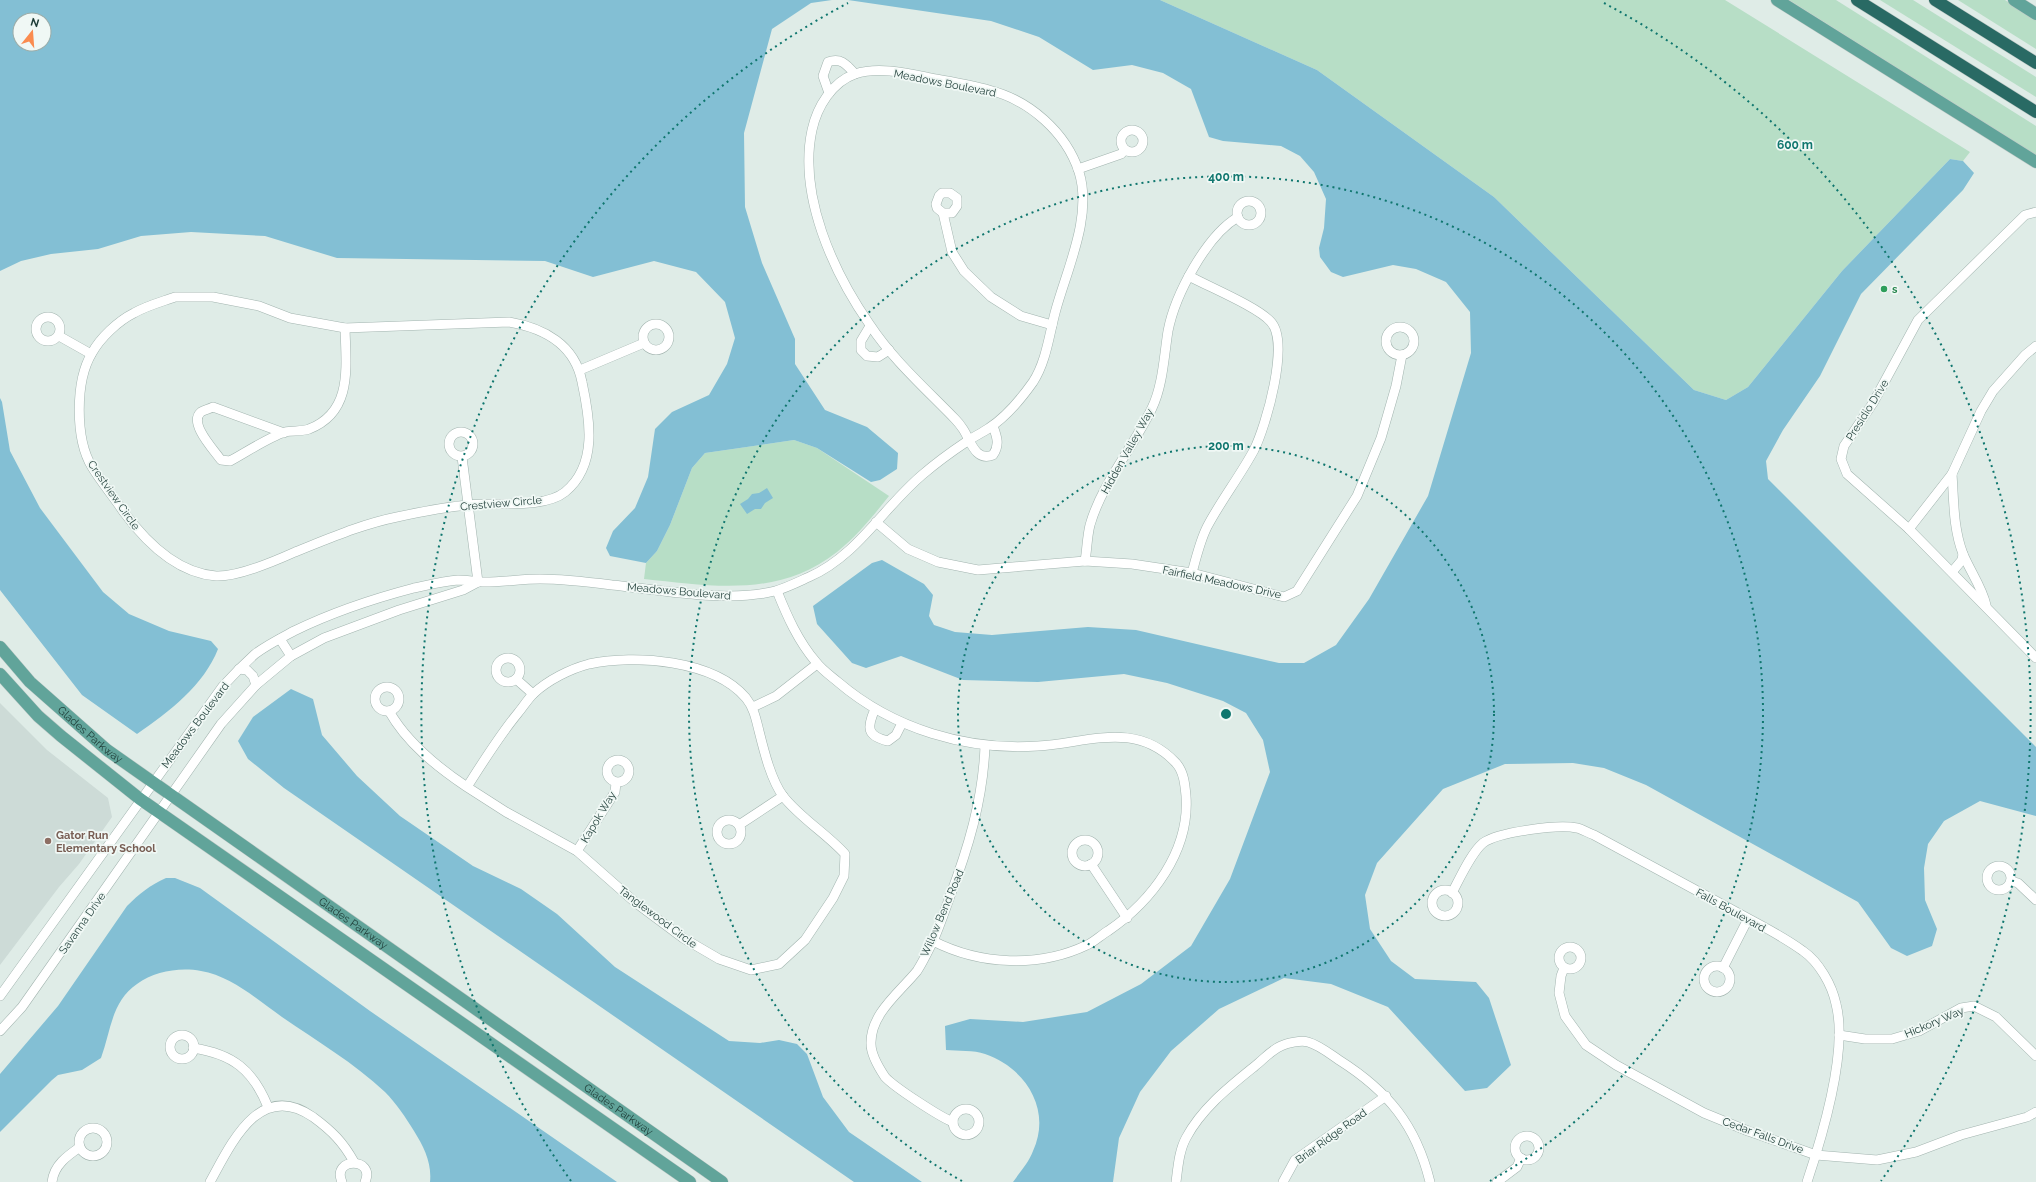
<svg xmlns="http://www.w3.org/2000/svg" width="2036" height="1182" viewBox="0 0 2036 1182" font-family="Raleway,sans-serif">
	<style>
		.built { fill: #cddbd7 }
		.green { fill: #b7dec6 }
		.water { fill: #83bfd4; fill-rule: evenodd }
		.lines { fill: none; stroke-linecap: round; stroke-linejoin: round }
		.minor-casing { stroke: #a2b4af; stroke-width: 10 }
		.primary-casing { stroke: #c0c9c7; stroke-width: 13 }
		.motorway-casing { stroke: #c0c9c7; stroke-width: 13 }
		.minor { stroke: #fff; stroke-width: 9 }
		.primary { stroke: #61a49a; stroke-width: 12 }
		.motorway { stroke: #296a64; stroke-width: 12 }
		.ring { fill: none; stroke: #0f766e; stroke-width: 2; stroke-dasharray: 2 4 }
		.leisure-dot { fill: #2e9e5b; stroke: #f0f8f5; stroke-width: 1.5 }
		.education-dot { fill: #8d6e63; stroke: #f0f8f5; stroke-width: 1.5 }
		.labels { text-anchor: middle; stroke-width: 3.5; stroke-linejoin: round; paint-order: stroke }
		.street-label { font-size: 11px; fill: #1f3d38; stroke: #f0f8f5 }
		.leisure-label { font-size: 11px; font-weight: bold; fill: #27864d; stroke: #f0f8f5; text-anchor: start }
		.education-label { font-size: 11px; font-weight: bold; fill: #785e54; stroke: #f0f8f5; text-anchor: start }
		.centre { fill: #0f766e; stroke: #f0f8f5; stroke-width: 2 }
		.ring-label { font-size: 12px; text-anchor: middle; font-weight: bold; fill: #0f766e; stroke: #f0f8f5; stroke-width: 3.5; stroke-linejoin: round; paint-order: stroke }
	</style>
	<rect width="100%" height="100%" fill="#dfece7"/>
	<path class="built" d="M0,703L47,750L108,798L112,817L79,864L59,887L0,965Z"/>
	<g class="green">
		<path d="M1160,0H1725L1970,152L1963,161L1950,159L1842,271L1748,387L1726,400L1694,390L1494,197L1317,70Z"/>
		<path d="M1789,0H1836L2036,126V155Z"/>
		<path d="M1880,0H1913L2036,77V97Z"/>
		<path d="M1958,0H2005L2036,20V49Z"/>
		<path d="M794,440L817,448L889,496C873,516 857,536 837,552C779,598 712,586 644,579L646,563L657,551L670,525L692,468L705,453Z"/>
	</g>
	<g class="water">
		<path d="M0,0H832L811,3L772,29L744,133L745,207L762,263L795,339V364L825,410L867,427L898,453L897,469L880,480L871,482L817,448L794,440L705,453L692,468L670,525L657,551L646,563L610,556L606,548L613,531L635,508L648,477L655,429L672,412L709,395L727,364L735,338L725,302L696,272L654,261L593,277L545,261L337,258L265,236L191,232L141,236L98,249L51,254L21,261L0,271ZM20,20H44V44H20Z"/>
		<path d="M848,0H1160L1317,70L1494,197L1694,390L1726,400L1748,387L1842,271L1950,159L1963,161L1974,173L1963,190L1861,294L1820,376L1783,430L1766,461L1768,479L2036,747V816L1980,801L1944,821L1928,844L1924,868L1925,900L1937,929L1932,946L1907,956L1891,948L1858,902L1646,785L1604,768L1573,763L1505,764L1443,789L1377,863L1365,895L1370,929L1391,961L1415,979L1476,982L1489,998L1511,1065L1487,1088L1465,1091L1388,1007L1331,984L1284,978L1219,1009L1171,1051L1140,1092L1119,1138L1113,1182H1013C1020,1172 1029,1162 1033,1151C1052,1110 1026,1068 985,1054C974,1050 958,1051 946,1050L945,1026L970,1019L1023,1022L1087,1012L1141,984L1191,946L1230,879L1270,772L1263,740L1246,713L1223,701L1167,683L1124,674L1038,682L963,680L901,656L866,668L852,663L817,624L813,606L872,563L882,560L924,584L933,595L929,616L934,625L955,632L992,635L1088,627L1136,630L1279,663H1304L1336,645L1369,599L1428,496L1471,353L1470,312L1446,282L1416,269L1393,265L1343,277L1331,272L1320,257L1319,248L1324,228L1326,199L1314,172L1300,156L1281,146L1223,141L1209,137L1191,89L1163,73L1132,65L1093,70L1039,37L991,21Z"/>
		<path d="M0,398L2,402L10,451L40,508L103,592L129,614L169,631L211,641L218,649C204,685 169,712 137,734L82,695L0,590Z"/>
		<path d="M767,488L773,498L765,503L761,509H755L747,514L740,504L748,499L752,494L759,493Z"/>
		<path d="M291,689L313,699L322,735L357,776L400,816L473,866L521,889L557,914L615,967L729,1041L760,1043L779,1040L797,1044L807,1054L823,1097L849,1132L922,1182H854L284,788L248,759L238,741L253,717Z"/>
		<path d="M166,878H175L200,888L370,1011L617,1182H430C432,1163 424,1147 414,1131C406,1118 396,1103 385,1092C354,1063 317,1041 282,1017C258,1000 231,976 201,971C180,967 155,971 137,984C111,1002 111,1031 101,1058L82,1070L58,1075L52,1080L0,1132V1074L58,1006L127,906C139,894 150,885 166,878Z"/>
	</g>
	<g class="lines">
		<g class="minor-casing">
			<g id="minor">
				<path d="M829,93L823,76L828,62C841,57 847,65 855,74"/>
				<circle cx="1132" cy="141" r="11"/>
				<path d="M1078,169L1121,154L1125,150"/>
				<circle cx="1249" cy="213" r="12"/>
				<path d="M2036,212L2025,215L1918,320L1873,403L1844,446L1841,459L1847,474L1909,529L2036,658"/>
				<path d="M943,213H952L957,206V198L950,193H942L939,196L936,204L937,208L943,213L952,252L964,271L991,297L1021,316L1052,325"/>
				<path d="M1189,276C1209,287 1258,307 1271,322C1290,343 1266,426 1254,450C1240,476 1220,502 1207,527C1200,541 1196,558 1192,573"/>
				<path d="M175,297H213L259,306L290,318L345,328L509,322C544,328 575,345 582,382C590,419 598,465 565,492C544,509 495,502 469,505C445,507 420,512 397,517C362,524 328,539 295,552C275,561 238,577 216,576C176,573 145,541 123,511C113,496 101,482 92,467C75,439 75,381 92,353C100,338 118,321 134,313C146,306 161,302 175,297Z"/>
				<circle cx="48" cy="329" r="12"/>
				<circle cx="656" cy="337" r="13"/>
				<path d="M870,326L861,341V350L867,356L878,357L889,350"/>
				<circle cx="1400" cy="341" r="14"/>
				<path d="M59,336L91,354"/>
				<path d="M580,370L644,343"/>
				<circle cx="461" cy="444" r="12"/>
				<path d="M284,433L213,407C209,409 204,410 201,412C188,423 214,450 221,460L230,461C245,453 269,437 285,432C292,430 302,432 309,429C353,412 346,367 345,328"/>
				<path d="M462,457L478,582"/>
				<path d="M1952,474C1954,501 1953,528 1963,554C1970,571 1982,587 1986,605"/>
				<path d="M876,522L908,549L938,562L978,570L1085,561L1132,564L1192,573L1284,597L1297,591L1357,496L1381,438L1396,386L1402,355"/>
				<path d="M1909,529L1952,474L1981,411L1993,391L2025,355L2036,346"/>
				<path d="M1085,561C1087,550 1087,537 1090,525C1102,483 1133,448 1152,408C1163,385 1164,356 1168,331C1175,295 1206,236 1238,217"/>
				<path d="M1952,572L1962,560L1963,554"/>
				<path d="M777,591C787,616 798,641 816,662C822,670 831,676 838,682C893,729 967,751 1038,746C1088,743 1136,720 1176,763C1184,772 1185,785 1186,796C1190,851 1152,901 1108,931C1101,935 1094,942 1087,945C1039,968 980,965 933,941"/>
				<path d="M280,639L291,656"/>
				<circle cx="508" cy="670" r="12"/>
				<path d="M239,669L247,670L253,676L256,685"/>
				<path d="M516,679L533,694"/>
				<circle cx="387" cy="699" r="12"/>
				<path d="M753,707L776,696L817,664"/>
				<path d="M875,709C867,727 866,736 888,741L896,735L902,723"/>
				<path d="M389,711C407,743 437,767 467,787C483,762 499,736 518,713C523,707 528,699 533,694C548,680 570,669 589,664C635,654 714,660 746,698C754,708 756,719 759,731C764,751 771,780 783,796C799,817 827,834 845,854L844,876L833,898L805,940L779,964L751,970L719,959L683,938L636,903L577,851L506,812L467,787"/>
				<circle cx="618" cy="771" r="11"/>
				<circle cx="729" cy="832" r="12"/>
				<path d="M739,825L783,796"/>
				<circle cx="1085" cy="853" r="13"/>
				<path d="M577,851L615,792L616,783"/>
				<path d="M1091,864L1127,918"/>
				<circle cx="1999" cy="878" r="12"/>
				<path d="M2011,881L2018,883L2036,900"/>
				<circle cx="1445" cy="903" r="13"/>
				<path d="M1452,893C1460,878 1471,853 1483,843C1498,832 1558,824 1577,828C1582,829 1588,833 1594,835C1638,859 1683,883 1727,907C1752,921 1780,934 1803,951C1819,962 1832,985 1836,1004C1848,1050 1822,1137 1807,1182"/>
				<circle cx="1570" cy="958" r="11"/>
				<circle cx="1717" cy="979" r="13"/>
				<path d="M1564,968L1561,976L1559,993L1565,1016L1586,1045L1616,1065L1704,1113L1748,1131L1816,1155L1877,1160L1916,1152L1961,1135L2027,1117L2036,1112"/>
				<path d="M1723,968L1748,919"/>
				<path d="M0,996L223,686C233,675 244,664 255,654C267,645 281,638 294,631C333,612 372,599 414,588C428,585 444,581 458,580C467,580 476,582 485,582C504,582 522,579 540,579C564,579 588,582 612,585C661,590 728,603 775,591C786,588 798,582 809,577C857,556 883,508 922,475C936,463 951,452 966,442C973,437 982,433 989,428C1006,417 1021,399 1033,382C1046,362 1049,336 1055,313C1066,271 1093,217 1079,172C1066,132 1029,100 989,90C972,85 953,82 936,79C910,74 880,66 855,74C832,82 817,107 812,130C798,195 833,272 870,325C893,360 926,389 955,419C958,422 961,426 963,429C971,441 975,462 993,455C1000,445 997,437 993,426"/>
				<path d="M0,1031L22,1007L221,724L256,685L291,656L324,638L399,610L463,590L478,582"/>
				<path d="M1839,1035L1865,1039H1892L1919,1031L1961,1008L1974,1006L1996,1017L2036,1056"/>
				<circle cx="182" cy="1047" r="12"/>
				<path d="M193,1048C233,1054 253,1070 268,1107"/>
				<circle cx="966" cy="1122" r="13"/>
				<path d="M953,1122C940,1117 894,1087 885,1077C879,1068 871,1055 871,1044C870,1014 900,992 917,971C923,962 928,951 933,941C939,928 944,913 949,899C968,849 983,800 985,746"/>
				<circle cx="93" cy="1142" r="14"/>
				<circle cx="1527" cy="1148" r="12"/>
				<path d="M52,1182C54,1165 67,1156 80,1147"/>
				<path d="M210,1182C232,1142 260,1080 313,1117C332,1131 343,1142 354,1162"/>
				<path d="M342,1182C331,1157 376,1157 365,1182"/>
				<path d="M1176,1182C1178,1167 1179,1151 1186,1138C1202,1108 1229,1087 1255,1066C1263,1060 1271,1050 1281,1046C1287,1043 1301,1040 1308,1042C1319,1045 1330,1054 1339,1060C1388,1091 1416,1125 1430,1182"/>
				<path d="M1283,1182L1295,1160L1386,1096"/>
				<path d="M1497,1182L1517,1167L1521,1158"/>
			</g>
		</g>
		<g class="primary-casing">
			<g id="primary">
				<path d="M1777,0L2036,162"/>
				<path d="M2014,0L2036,14"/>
				<path id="s1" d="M0,647L30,682L107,750L722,1182"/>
				<path d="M0,674L38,716L61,736L140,799L690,1182"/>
			</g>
		</g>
		<g class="motorway-casing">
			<g id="motorway">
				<path d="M1857,0L2036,112"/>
				<path d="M1935,0L2036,63"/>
			</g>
		</g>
		<use href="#minor" class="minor"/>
		<use href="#primary" class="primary"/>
		<use href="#motorway" class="motorway"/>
	</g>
	<g class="ring">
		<circle cx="1226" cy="714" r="268"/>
		<path d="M962 1181A537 537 0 1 1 1490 1181"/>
		<path d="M571 1181A805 805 0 0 1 848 3M1604 3A805 805 0 0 1 1881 1181"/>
	</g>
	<circle class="leisure-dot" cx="1884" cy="289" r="4"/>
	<circle class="education-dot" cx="48" cy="841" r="4"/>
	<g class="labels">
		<g class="street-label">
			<text transform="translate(945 83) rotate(11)" y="4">Meadows Boulevard</text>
			<text transform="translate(1867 410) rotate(-58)" y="4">Presidio Drive</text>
			<text transform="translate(1127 451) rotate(-61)" y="4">Hidden Valley Way</text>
			<text transform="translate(114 495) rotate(55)" y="4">Crestview Circle</text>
			<text transform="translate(501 503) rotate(-5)" y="4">Crestview Circle</text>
			<text transform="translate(1222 582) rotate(12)" y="4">Fairfield Meadows Drive</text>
			<text transform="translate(679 591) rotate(5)" y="4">Meadows Boulevard</text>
			<text transform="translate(195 725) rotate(-53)" y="4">Meadows Boulevard</text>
			<text dy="4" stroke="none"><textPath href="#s1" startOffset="126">Glades Parkway</textPath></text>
			<text transform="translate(598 817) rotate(-59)" y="4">Kapok Way</text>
			<text transform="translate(1731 910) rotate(29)" y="4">Falls Boulevard</text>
			<text transform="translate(942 913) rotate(-67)" y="4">Willow Bend Road</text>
			<text transform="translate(658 917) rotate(37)" y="4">Tanglewood Circle</text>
			<text transform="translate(82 923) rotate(-55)" y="4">Savanna Drive</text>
			<text dy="4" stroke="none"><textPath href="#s1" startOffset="450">Glades Parkway</textPath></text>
			<text transform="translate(1934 1022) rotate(-23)" y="4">Hickory Way</text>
			<text dy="4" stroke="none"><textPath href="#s1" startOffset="774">Glades Parkway</textPath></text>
			<text transform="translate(1763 1135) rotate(20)" y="4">Cedar Falls Drive</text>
			<text transform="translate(1331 1136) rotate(-36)" y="4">Briar Ridge Road</text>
		</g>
		<g class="leisure-label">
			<text x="1892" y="293">s</text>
		</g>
		<g class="education-label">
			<text x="56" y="839">Gator Run<tspan x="56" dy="13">Elementary School</tspan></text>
		</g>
	</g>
	<circle cx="1226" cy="714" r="6" class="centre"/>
	<g class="ring-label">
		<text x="1795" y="149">600 m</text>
		<text x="1226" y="181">400 m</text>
		<text x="1226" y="450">200 m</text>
	</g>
	<g transform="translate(32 32) rotate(17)"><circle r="19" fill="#f0f8f5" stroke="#9cada9"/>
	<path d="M0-3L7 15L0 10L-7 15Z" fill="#fa8c4f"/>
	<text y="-6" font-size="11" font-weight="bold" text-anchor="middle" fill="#1f3d38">N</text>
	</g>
</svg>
